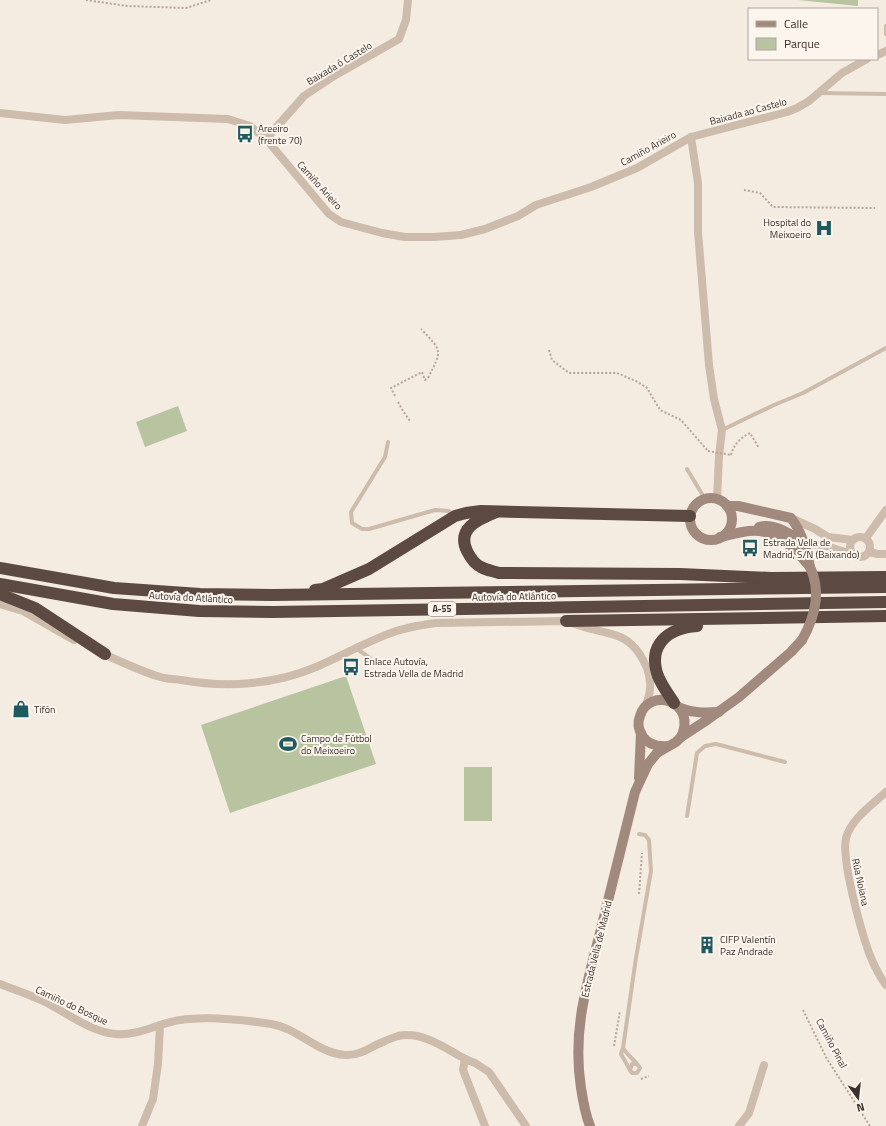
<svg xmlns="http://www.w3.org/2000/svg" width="886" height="1126" viewBox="0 0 886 1126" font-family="'Titillium Web',sans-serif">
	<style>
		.green { fill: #b8c4a0 }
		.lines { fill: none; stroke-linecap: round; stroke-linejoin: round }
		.path { stroke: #b9a596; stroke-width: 2; stroke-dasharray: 2 2; stroke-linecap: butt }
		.service { stroke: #cdbbac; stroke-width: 4 }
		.minor { stroke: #cdbbac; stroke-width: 8 }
		.secondary { stroke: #a18a7d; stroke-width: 10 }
		.motorway { stroke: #5c4a42; stroke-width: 12 }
		.path-bridge { stroke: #b9a596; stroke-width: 2; stroke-dasharray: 2 2; stroke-linecap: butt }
		.secondary-bridge { stroke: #a18a7d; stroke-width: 10 }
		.labels { text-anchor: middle; stroke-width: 4; stroke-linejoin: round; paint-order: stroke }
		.shield { fill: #fbf5ee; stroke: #756b66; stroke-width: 1 }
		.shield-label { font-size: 9px; font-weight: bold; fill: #3b302b }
		.street-label { font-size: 10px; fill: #3b302b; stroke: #fbf5ee }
		.poi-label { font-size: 10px; fill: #3b302b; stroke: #fbf5ee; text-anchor: start }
	</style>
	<rect width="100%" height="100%" fill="#f4ebe1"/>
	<g class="green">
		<path d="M798,0H858V6Z"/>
		<path d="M178,406L187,431L145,447L136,422Z"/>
		<path d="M346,676L376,764L230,813L201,725Z"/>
		<rect x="464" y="767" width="28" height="54"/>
	</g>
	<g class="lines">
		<g class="path">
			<path d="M86,0L127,6L186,8L211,0"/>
			<path d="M744,190L760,193L773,207L875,208"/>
			<path d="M549,350L552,360L569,373H617L638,382L647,388L660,410L681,420L708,451"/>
			<path d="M395,396L391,388L422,372L425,380L428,378C442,350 443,352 421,329"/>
			<path d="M398,402L403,411L410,421"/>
			<path d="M731,455C734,444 740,438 750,433L759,448"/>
			<path d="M639,894L642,853"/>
			<path d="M803,1010L827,1059L870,1126"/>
			<path d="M614,1046L620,1011"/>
			<path d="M641,1079L649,1076"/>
		</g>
		<g class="service">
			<path d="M886,26V34"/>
			<path d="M820,93L886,94"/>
			<path d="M722,430L774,405L803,393L886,348"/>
			<path d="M388,442L385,457L351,512L352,523L362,529H369L435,510L449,511L453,515"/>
			<path d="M687,469L705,499"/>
			<path d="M357,649L370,658"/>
			<path d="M687,816L697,753L705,746L716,744L785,762"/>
			<path d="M623,1048C628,1056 635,1060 640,1068L637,1073H632L630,1070L632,1064H636"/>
			<path d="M630,1070L621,1054L623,1048L636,958L651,871L649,840L645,835L639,834"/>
		</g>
		<g class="minor">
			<path d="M877,55L886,51"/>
			<path d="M0,113L65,120L119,115L228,119L250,126L266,139L329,214L341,222L382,233L405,237H434L461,235L485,229L518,216L536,205L591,187L637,168L691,137L787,112L797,108L809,101L842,73L867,59"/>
			<path d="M691,137L698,183V232L709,365L714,399L722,430L719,456L717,499"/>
			<path d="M266,139L304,96L334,76L399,39L406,20L408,0"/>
			<path d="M791,518L815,529L828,537L853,540"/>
			<circle cx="860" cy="547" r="10"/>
			<path d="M866,538L886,510"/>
			<path d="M804,543L826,546L855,555"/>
			<path d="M869,552L878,554H886"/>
			<path d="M0,604L23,611L74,640"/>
			<path d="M101,653C120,661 138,670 157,676C165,679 174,679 181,680C226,688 274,685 316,667C341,656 366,642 391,633C406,627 421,625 436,623L566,621C572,623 578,625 584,627C600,632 620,633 632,645C639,651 643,659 647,668C652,682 651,693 645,707"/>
			<path d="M886,792C872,805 851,819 846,838C841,860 861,930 869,953C873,963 879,976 886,985"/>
			<path d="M0,984C15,990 31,995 45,1002C65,1012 93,1033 116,1034C138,1036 159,1023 180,1020C206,1016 245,1020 271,1024C298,1028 317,1053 345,1055C356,1056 367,1050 376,1045C383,1042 391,1038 398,1036C423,1031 445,1048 465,1059"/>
			<path d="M142,1126L153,1099L158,1064L160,1025"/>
			<path d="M485,1126L463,1070L465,1059L475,1063L489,1072L526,1126"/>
			<path d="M739,1126L749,1113L764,1065"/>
		</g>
		<g class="secondary">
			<circle cx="711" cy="519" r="21"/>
			<path d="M727,506H738L791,518C802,532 807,550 810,567"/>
			<path d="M759,527C774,522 792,535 804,543"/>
			<path d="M720,537C730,535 739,532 749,531C774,528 795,548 809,566"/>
			<path d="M680,708C693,713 704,713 719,712"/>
			<path d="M668,746C658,747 649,745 643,737C639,731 637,723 640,716C649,686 698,701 681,737"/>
			<path d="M639,778L641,733"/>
			<path d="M590,1126C585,1114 583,1101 581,1088C572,1030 587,984 601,929C612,883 624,838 635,792L648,764L657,753L676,742L681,737L707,720L739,697L791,652L802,640"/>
		</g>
		<g class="motorway">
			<path d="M496,512C479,519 456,528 467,551C470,557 474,564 481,567C486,570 493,571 499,573L680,574L771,578L886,577"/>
			<path d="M0,568L114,588L200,594L273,595L886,587"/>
			<path d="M0,584L113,604L199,611L273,612L886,602"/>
			<path d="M315,590L323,589L369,569L455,516L466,513L481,511L690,516"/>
			<path d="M0,594L35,608L105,654"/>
			<path d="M566,621L886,616"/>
			<path d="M674,703C669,695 662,686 658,676C647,645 668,628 697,626"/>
		</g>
		<path class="path-bridge" d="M708,451L731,455"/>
		<path class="secondary-bridge" d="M802,640C815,617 822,592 810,567"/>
	</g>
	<defs>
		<g id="bus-bare" transform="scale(1.38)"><path d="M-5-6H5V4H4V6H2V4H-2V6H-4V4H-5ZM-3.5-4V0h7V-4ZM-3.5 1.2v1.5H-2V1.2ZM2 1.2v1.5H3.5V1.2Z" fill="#1f5a5e" stroke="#fbf5ee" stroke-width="2.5" paint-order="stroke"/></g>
		<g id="hospital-bare" transform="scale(1.38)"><path d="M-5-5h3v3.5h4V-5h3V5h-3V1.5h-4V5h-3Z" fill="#1f5a5e" stroke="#fbf5ee" stroke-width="2.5" paint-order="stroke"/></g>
		<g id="shop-bare" transform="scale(1.38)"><path d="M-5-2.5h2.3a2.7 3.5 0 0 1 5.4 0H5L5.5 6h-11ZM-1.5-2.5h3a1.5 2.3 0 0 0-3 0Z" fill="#1f5a5e" stroke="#fbf5ee" stroke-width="2.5" paint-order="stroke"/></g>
		<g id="stadium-bare" transform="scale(1.38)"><path d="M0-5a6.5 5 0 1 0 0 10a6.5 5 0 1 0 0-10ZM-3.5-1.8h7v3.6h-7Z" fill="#1f5a5e" stroke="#fbf5ee" stroke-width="2.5" paint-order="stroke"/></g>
		<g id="building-bare" transform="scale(1.38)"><path d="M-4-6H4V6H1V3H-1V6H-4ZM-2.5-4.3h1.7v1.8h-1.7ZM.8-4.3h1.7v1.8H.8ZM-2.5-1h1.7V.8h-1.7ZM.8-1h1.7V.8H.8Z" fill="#1f5a5e" stroke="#fbf5ee" stroke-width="2.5" paint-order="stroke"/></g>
	</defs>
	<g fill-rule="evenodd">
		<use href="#bus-bare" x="245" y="134"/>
		<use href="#hospital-bare" x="824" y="228"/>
		<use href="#bus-bare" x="750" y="548"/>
		<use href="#bus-bare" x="351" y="667"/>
		<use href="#shop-bare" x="21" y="709"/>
		<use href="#stadium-bare" x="288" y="744"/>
		<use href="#building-bare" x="707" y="945"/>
	</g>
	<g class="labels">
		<rect class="shield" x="428" y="602" width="28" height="14" rx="3"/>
		<g class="shield-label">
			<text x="442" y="612">A-55</text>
		</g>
		<g class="street-label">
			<text transform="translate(339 63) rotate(-31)" y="4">Baixada ó Castelo</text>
			<text transform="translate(748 111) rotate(-15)" y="4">Baixada ao Castelo</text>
			<text transform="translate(648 148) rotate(-29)" y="4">Camiño Arieiro</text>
			<text transform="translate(320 185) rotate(48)" y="4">Camiño Arieiro</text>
			<text transform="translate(514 596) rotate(-1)" y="4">Autovía do Atlántico</text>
			<text transform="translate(191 597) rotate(3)" y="4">Autovía do Atlántico</text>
			<text transform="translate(861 882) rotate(78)" y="4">Rúa Noiana</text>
			<text transform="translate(596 949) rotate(-76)" y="4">Estrada Vella de Madrid</text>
			<text transform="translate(72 1005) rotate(25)" y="4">Camiño do Bosque</text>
			<text transform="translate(832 1043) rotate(62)" y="4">Camiño Pinal</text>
		</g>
		<g class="poi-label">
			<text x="258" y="132">Areeiro<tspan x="258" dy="12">(frente 70)</tspan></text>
			<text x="811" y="226" text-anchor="end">Hospital do<tspan x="811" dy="12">Meixoeiro</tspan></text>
			<text x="763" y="546">Estrada Vella de<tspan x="763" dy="12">Madrid, S/N (Baixando)</tspan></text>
			<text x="364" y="665">Enlace Autovía,<tspan x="364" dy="12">Estrada Vella de Madrid</tspan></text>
			<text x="34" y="713">Tifón</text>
			<text x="301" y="742">Campo de Fútbol<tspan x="301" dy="12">do Meixoeiro</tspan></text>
			<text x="720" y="943">CIFP Valentín<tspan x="720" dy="12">Paz Andrade</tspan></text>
		</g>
	</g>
	<rect x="748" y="8" width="130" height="52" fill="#fbf5ee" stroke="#aea6a0"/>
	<rect x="756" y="21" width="20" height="6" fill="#a18a7d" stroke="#aea6a0"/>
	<text x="784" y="28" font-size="12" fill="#3b302b">Calle</text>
	<rect x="756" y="38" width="20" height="12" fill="#b8c4a0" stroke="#aea6a0"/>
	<text x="784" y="48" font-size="12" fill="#3b302b">Parque</text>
	<g transform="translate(858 1098) rotate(165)" stroke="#fbf5ee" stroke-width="3" paint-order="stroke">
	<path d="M0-3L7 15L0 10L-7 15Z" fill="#3b302b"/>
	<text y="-6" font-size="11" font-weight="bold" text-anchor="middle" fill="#3b302b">N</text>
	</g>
</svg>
